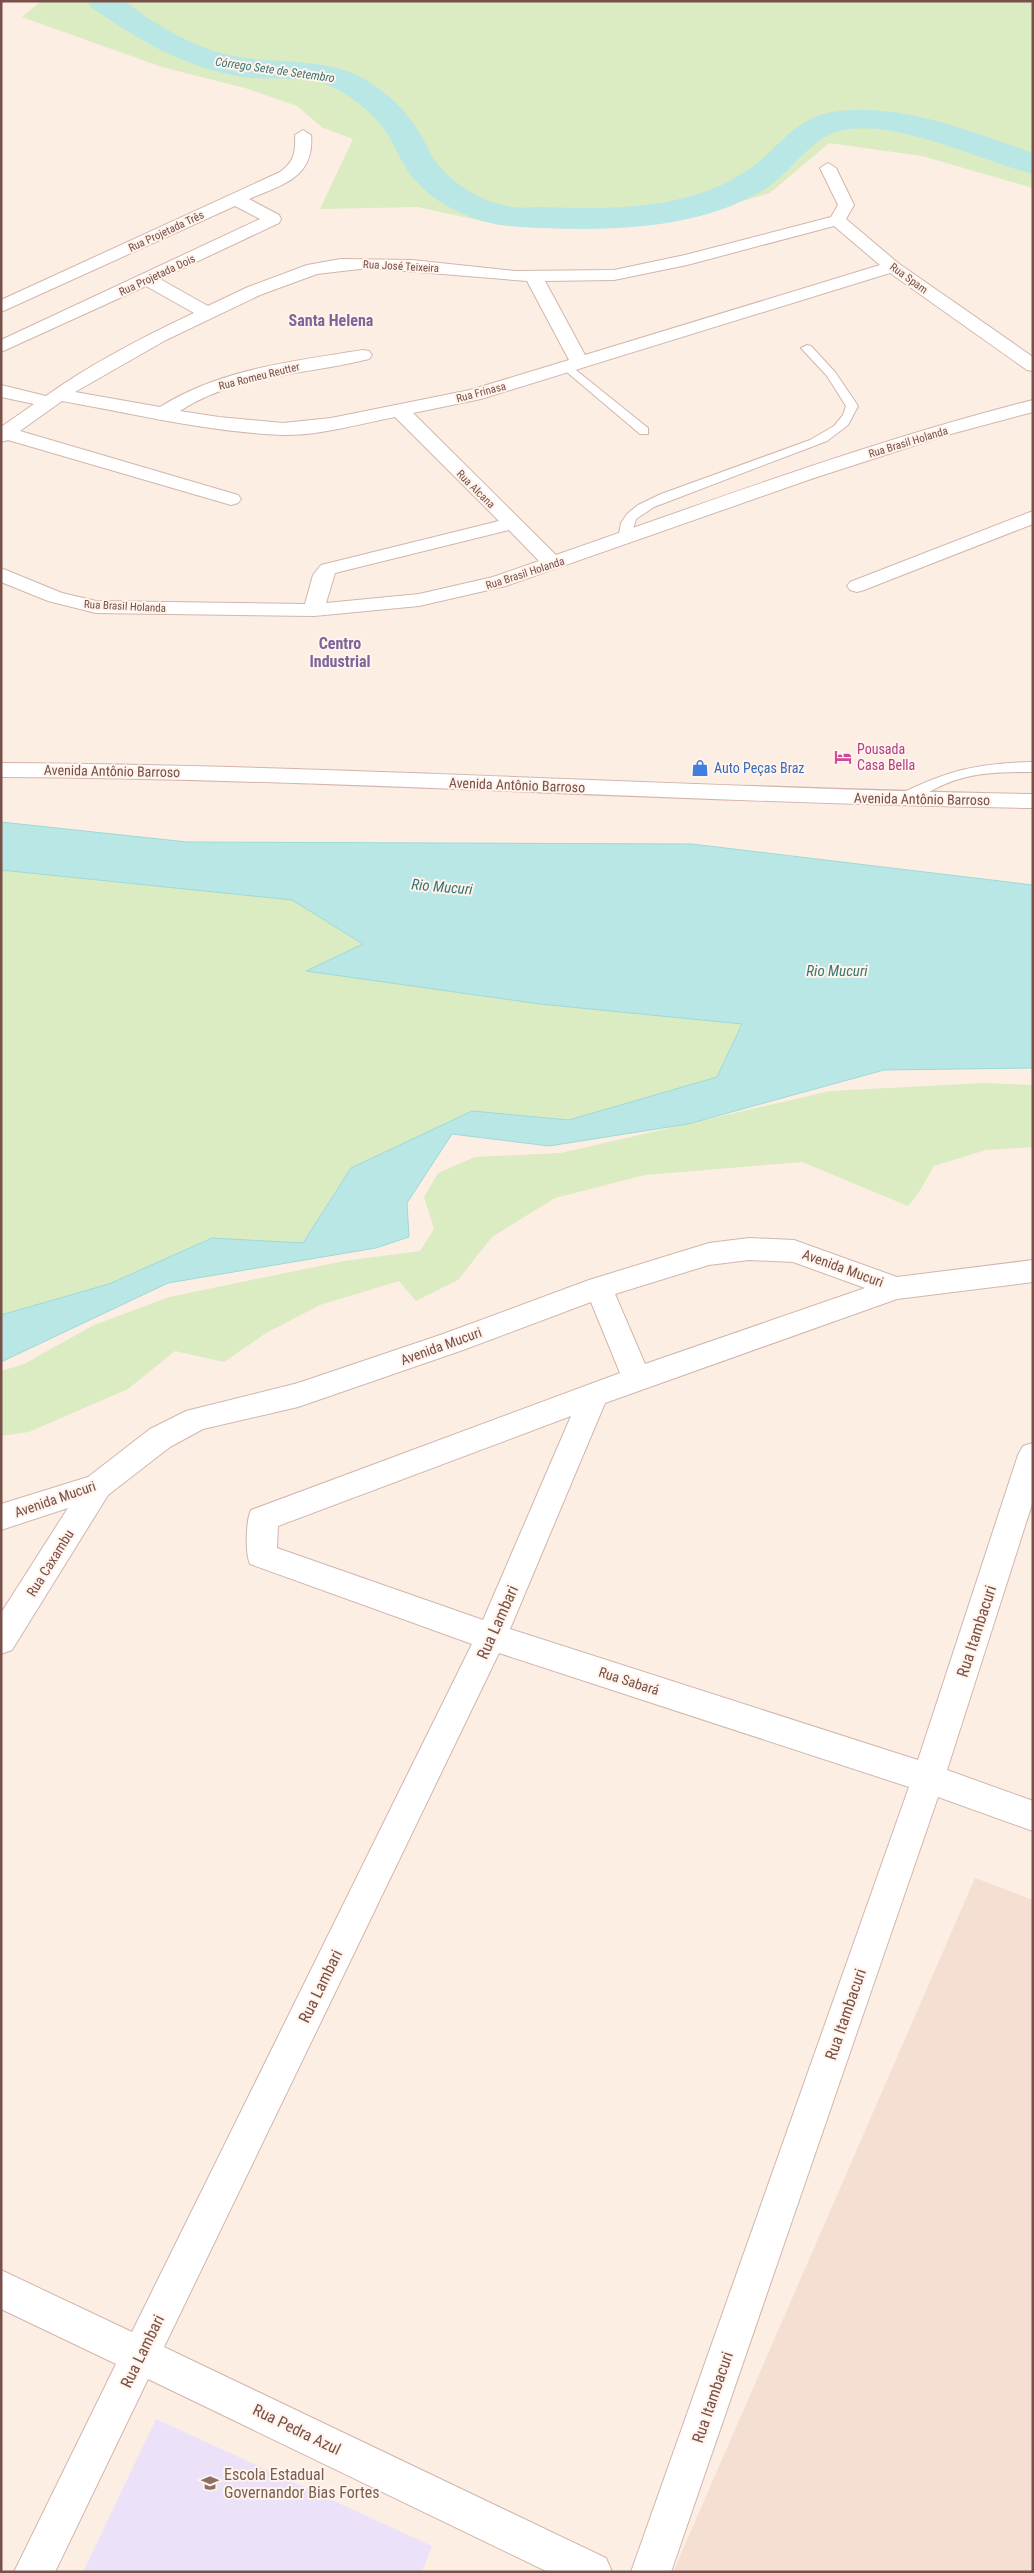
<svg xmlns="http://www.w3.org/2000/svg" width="1034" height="2573" viewBox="0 0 1034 2573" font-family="'Roboto Condensed',sans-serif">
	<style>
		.residential { fill: #f5ded2 }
		.education { fill: #ebe1f9 }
		.green { fill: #dbebc2 }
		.water { fill: #b8e7e5; stroke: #9ddad7 }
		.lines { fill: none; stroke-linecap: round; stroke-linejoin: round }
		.river { fill: #b8e7e5; fill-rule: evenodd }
		.service-casing { stroke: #d1b6ac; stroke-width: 2 }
		.minor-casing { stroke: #d1b6ac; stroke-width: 2 }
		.secondary-casing { stroke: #d4b4aa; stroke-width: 2 }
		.service { fill: #fff; fill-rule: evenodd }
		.minor { fill: #fff; fill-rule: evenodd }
		.secondary { fill: #fff; fill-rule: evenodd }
		.labels { text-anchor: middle; stroke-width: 4; stroke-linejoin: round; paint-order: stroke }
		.far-street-label { font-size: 11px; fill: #775048; stroke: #fff3eb }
		.far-water-label { font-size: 12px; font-style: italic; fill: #397674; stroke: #fff3eb }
		.hotel-label { font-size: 14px; fill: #b23c85; stroke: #fff3eb; text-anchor: start }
		.shop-label { font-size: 14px; fill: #366cbe; stroke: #fff3eb; text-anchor: start }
		.street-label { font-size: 14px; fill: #775048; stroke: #fff3eb }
		.water-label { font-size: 15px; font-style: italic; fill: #397674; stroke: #fff3eb }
		.far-district-label { font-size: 16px; font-weight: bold; fill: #7d649a; stroke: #fff3eb }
		.near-street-label { font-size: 16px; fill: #775048; stroke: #fff3eb }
		.near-education-label { font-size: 16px; fill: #785e54; stroke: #fff3eb; text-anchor: start }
	</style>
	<rect width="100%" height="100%" fill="#fdeee4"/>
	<path class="residential" d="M975,1878L1033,1900V2572H673Z"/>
	<path class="education" d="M156,2419L432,2546L422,2572H83Z"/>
	<g class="green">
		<path d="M41,1H1033V188L922,156L829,143L770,193L685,218L588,224L501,225L417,207L320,209L353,139L323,128L297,106L245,88L162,67L22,17Z"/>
		<path d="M1,870L292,900L363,944L307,971L540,1004L742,1023L717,1077L569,1120L472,1111L351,1168L303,1243L212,1238L109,1284L1,1315Z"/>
		<path d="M985,1083L1033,1085V1147L986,1150L934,1166L918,1194L908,1206L802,1162L645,1175L555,1198L492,1237L458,1280L416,1301L399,1281L320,1305L266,1333L224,1362L175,1351L128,1389L29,1432L1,1436V1371L24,1364L94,1325L169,1297L344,1261L420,1251L434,1229L424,1197L438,1173L475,1157L561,1153L830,1091Z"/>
	</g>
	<path class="water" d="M1,822L187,842L692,844L1033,885V1068L884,1070L688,1124L549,1146L452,1134L407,1203L409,1237L376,1248L168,1283L1,1362V1315L109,1284L212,1238L303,1243L351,1168L472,1111L569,1120L717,1077L742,1024L540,1004L306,971L363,944L292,900L1,870Z"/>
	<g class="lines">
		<path class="river" d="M87,1C98,1 114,0 124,2C131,5 139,12 146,17C168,31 191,44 216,52C269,68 327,52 374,85C393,98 409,115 421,135C426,144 430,154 436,162C451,183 482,202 507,206C519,209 532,207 544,207C612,210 689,210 748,170C780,149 791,119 833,112C896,101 973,132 1033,153V174C978,160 894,117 839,131C810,138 789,176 760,192C697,228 616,231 544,228C522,227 503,227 482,221C457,213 432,200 415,180C403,166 397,150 388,135C376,115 353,97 332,87C305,75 272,81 243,77C186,68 138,40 91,7Z"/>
		<g class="service-casing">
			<g id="service">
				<path d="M807,345L811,346L835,372L858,406L848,425L827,441L654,507L636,519L629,543H619L618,540L621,523L627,514L638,505L661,494L810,440L834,426L843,415L846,406L827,376L801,348Z"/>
				<path d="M566,362L648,428V434H640L562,368V364Z"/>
				<path d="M1033,762V772C1003,772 973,772 945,784C932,789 910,806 896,802L894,799L896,796C946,771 976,763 1033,762Z"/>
			</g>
		</g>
		<g class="minor-casing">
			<g id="minor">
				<path d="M303,130L311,135C315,178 281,185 249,199L279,215L281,219L279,223L160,279L208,306L248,287L307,265L341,259L412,260L515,271L614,270L685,255L831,217L838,205L820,168L828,163L836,168L854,205L846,219L898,263L1033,357V371L1027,370L890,273L481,399L413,413L556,555C714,500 871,441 1033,400V412L947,435L814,478L506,586L419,606L314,616L96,613L48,601L1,582V568L62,593L96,601L305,604L313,575L321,565L499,521L395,417C358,424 319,436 282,435C208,432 135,414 62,401L20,431L238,495L241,499L238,503L231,505L8,440L1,442V427L34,404L1,397V385L46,396C92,363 143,337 194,313L146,286L1,352V340L260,219L235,206L1,312V300L280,172C294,162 296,152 295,135ZM834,226L880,265L585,355L545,281L614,280L687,265ZM368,268L527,281L569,360L470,390L331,418L283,423L219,417L180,411C236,374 306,375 369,359L372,355L369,351L363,350C294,361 220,369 160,407L75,392L166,340L260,295L317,274ZM509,530L539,561L493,577L419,594L326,603L335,573Z"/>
				<path d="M1033,511V524L864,590L857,592L850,590L847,586L850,582Z"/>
				<path d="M749,1238L794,1240L897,1277L1033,1260V1282L897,1299L605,1403L510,1629L918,1760L1018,1455L1023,1446L1033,1443V1501L947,1770L1033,1801V1831L938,1797L671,2572H631L909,1787L499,1653L164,2347L606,2558L612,2572H548L148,2379L55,2572H14L116,2364L1,2309V2270L132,2332L472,1644L250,1564C245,1553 246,1520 251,1510L620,1373L591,1302L463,1350L298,1407L203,1429L170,1447L108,1495L12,1650L1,1654V1613L68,1508L1,1530V1504L88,1477L150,1429L186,1411L298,1383L443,1334L589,1280L709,1243ZM749,1260L793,1262L865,1288L645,1364L615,1294L709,1265ZM571,1416L483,1620L277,1548L278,1526Z"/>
			</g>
		</g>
		<g class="secondary-casing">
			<path id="secondary" d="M1,763C345,765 689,788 1033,794V808C689,803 345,779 1,777Z"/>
		</g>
		<use href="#service" class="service"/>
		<use href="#minor" class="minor"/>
		<use href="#secondary" class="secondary"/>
	</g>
	<defs>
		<g id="hotel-bare" transform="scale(1.35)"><path d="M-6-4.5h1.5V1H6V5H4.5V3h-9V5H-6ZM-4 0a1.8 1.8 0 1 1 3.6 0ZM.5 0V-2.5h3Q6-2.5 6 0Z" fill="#d1479c" stroke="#fff3eb" stroke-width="2.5" paint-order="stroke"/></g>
		<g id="shop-bare" transform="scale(1.35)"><path d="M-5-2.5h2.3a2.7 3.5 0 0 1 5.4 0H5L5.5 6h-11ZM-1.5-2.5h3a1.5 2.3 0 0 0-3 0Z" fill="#3f7fe0" stroke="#fff3eb" stroke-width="2.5" paint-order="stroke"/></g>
		<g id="school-bare" transform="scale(1.35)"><path d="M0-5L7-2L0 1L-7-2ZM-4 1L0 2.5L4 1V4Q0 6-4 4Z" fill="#8d6e63" stroke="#fff3eb" stroke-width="2.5" paint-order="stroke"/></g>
	</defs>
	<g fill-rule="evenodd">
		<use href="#hotel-bare" x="843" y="757"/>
		<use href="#shop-bare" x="700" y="768"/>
		<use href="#school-bare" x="210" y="2483"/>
	</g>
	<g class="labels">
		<g class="far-street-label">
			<text transform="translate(166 231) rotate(-25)" y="4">Rua Projetada Três</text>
			<text transform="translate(401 266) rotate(3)" y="4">Rua José Teixeira</text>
			<text transform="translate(157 275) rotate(-25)" y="4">Rua Projetada Dois</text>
			<text transform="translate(909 278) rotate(36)" y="4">Rua Spam</text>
			<text transform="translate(259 376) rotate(-14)" y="4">Rua Romeu Reutter</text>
			<text transform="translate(481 392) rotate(-15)" y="4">Rua Frinasa</text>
			<text transform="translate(908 442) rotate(-17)" y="4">Rua Brasil Holanda</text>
			<text transform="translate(476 489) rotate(45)" y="4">Rua Alcana</text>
			<text transform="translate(525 573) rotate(-18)" y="4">Rua Brasil Holanda</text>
			<text transform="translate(125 606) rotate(3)" y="4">Rua Brasil Holanda</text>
		</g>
		<g class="far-water-label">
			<text transform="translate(275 70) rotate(8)" y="4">Córrego Sete de Setembro</text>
		</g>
		<g class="hotel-label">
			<text x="857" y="754">Pousada<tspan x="857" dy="16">Casa Bella</tspan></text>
		</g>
		<g class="shop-label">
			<text x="714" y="773">Auto Peças Braz</text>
		</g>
		<g class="street-label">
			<text transform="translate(112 771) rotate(1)" y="5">Avenida Antônio Barroso</text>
			<text transform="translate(517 785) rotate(2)" y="5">Avenida Antônio Barroso</text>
			<text transform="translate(922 799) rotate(1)" y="5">Avenida Antônio Barroso</text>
			<text transform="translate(843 1268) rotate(20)" y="5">Avenida Mucuri</text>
			<text transform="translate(441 1346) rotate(-20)" y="5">Avenida Mucuri</text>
			<text transform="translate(55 1499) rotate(-19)" y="5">Avenida Mucuri</text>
			<text transform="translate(50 1563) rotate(-58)" y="5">Rua Caxambu</text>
			<text transform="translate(629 1681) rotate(18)" y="5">Rua Sabará</text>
		</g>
		<g class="water-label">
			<text transform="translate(442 887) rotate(5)" y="5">Rio Mucuri</text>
			<text x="837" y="976">Rio Mucuri</text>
		</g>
		<g class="far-district-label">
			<text x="331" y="326">Santa Helena</text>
			<text x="340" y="649">Centro<tspan x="340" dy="18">Industrial</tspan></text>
		</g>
		<g class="near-street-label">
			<text transform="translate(497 1622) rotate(-66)" y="6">Rua Lambari</text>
			<text transform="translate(976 1631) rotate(-72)" y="6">Rua Itambacuri</text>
			<text transform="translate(320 1986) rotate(-64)" y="6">Rua Lambari</text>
			<text transform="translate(845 2014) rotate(-71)" y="6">Rua Itambacuri</text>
			<text transform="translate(142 2351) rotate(-64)" y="6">Rua Lambari</text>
			<text transform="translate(712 2397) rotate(-71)" y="6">Rua Itambacuri</text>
			<text transform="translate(297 2429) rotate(26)" y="6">Rua Pedra Azul</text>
		</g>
		<g class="near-education-label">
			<text x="224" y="2480">Escola Estadual<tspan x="224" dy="18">Governandor Bias Fortes</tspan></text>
		</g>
	</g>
	<rect width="1034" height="2573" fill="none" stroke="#775048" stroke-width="5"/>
</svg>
